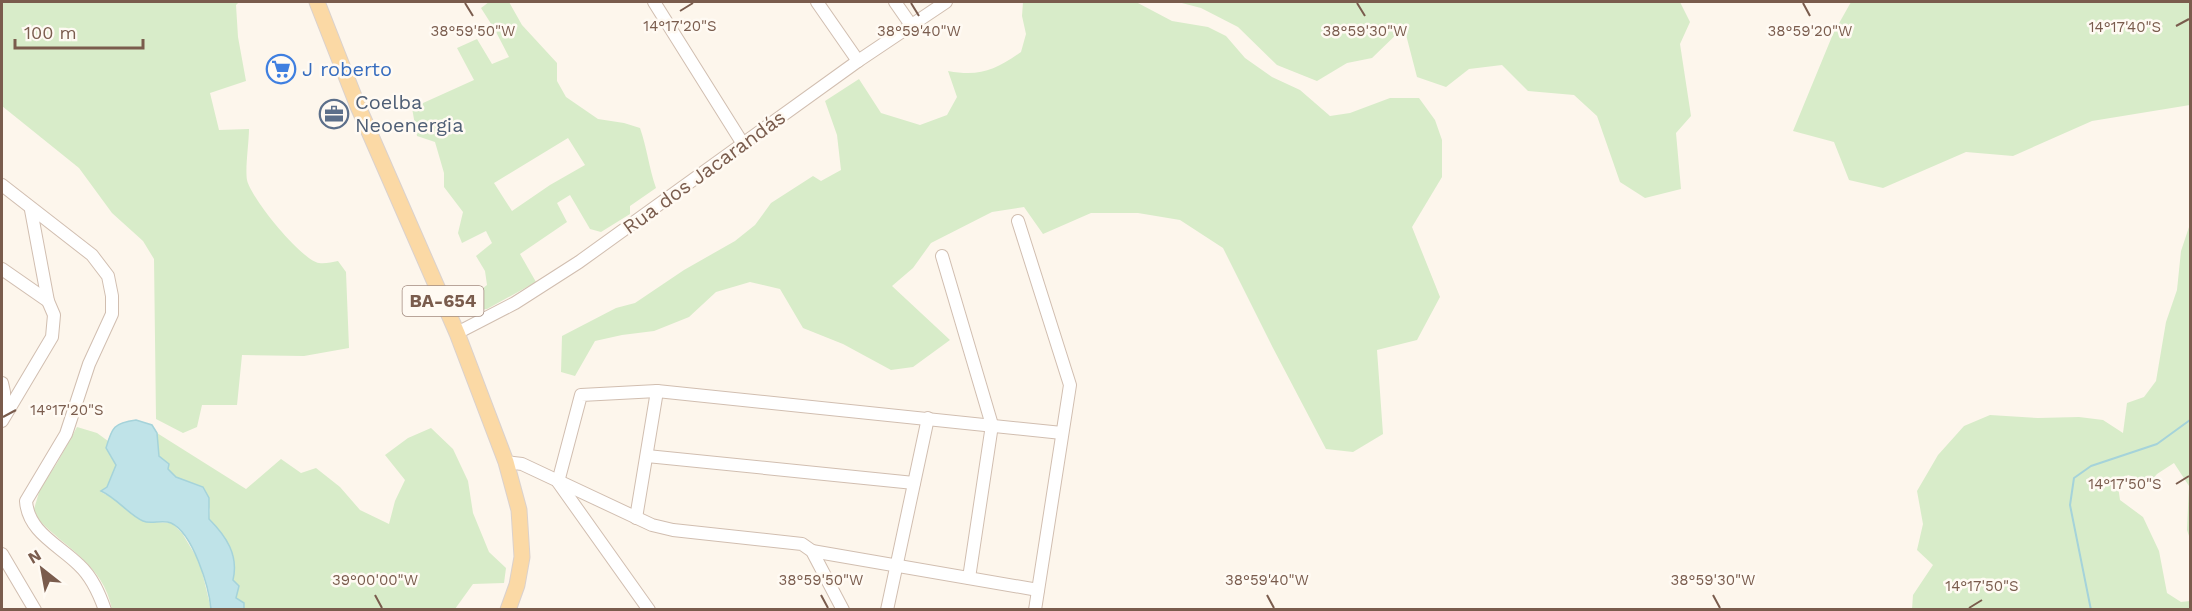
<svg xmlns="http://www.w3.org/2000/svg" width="2192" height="611" viewBox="0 0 2192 611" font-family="'Work Sans',sans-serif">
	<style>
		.green { fill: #d8ecc9; fill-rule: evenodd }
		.water { fill: #bfe3e8; stroke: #a5d3da; stroke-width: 1.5 }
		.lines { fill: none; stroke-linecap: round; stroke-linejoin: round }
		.stream { stroke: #a5d3da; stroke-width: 2 }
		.minor-casing { stroke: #d1beb0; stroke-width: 14 }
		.major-casing { stroke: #dad1cd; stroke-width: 17 }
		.minor { stroke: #fff; stroke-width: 12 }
		.major { stroke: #fbd9a5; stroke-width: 15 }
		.ticks { fill: none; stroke: #7a5c4d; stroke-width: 2 }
		.labels { text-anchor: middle; stroke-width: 5; stroke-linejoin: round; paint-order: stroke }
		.shield { fill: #fffaf3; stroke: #a28b7f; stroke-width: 1.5 }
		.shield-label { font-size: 18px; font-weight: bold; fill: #7a5c4d }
		.shop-label { font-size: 20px; fill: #366cbe; stroke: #fffaf3; text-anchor: start }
		.service-label { font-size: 20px; fill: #4e5e75; stroke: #fffaf3; text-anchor: start }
		.street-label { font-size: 20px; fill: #7a5c4d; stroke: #fffaf3 }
		.ticks-label { font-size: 15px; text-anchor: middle; fill: #7a5c4d; stroke: #fffaf3; stroke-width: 5; stroke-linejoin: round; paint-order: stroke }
	</style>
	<rect width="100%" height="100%" fill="#fdf6ec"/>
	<g class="green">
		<path d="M2,2H239L236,5L238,37L246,81L210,93L219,130L249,129C249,142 245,169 247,180C251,198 301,260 319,263C325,264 332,262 338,261L346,272L349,348L304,356L242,355L237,405H202L197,427L183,433L156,419L154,259L143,241L112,213L79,168L2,106Z"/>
		<path d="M489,2H509L522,25L557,63V81L566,97L598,119L624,123L640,128C647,148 649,168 656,188L630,206V214L601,232L590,229L570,195L557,203L567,222L520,254L536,282L487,309L478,310L474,295L487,285L485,271L476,256L492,243L486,231L462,243L458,233L463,212L444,187V173L435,142L417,136L412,108L474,80L457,48L477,39L492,64L509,57L495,30L481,8ZM568,138L585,165L550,185L512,211L494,183Z"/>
		<path d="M1023,2H1136L1172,21L1208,27L1226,36L1245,58L1272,77L1300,90L1330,116L1350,113L1390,98H1419L1435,120L1442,140V177L1412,227L1440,297L1417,340L1377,350L1383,434L1353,452L1326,449L1273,348L1223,248L1180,220L1138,213H1091L1043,234L1024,207L992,212L931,243L913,268L892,286L950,340L913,367L891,370L843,344L803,328L780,289L750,282L716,292L689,317L654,331L622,335L595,341L575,376L561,372L562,336L616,308L635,303L684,270L735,241L755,225L771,203L813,176L821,181L841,170L837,135L825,101L859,79L881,113L920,125L947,115L957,97L948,71C980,77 995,70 1021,52L1026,34L1022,16Z"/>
		<path d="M1178,2H1680L1690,22L1680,44L1691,116L1676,133L1681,189L1645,198L1620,182L1597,116L1574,95L1528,91L1502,65L1469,69L1446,87L1417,77L1404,27L1372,58L1347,63L1317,81L1277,65L1238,27L1201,8Z"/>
		<path d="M1851,2H2190V105L2092,121L2013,156L1966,152L1883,188L1849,180L1834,142L1793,131L1833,34Z"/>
		<path d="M2190,224V539L2187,530L2189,486L2174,463L2157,474L2150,482L2128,475L2118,486L2120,500L2143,517L2159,551L2167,593L2181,602L2190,601V609H1912L1913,595L1933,565L1917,550L1923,524L1917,491L1938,455L1964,426L1990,415L2038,418L2079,417L2103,420L2123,433L2127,403L2144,397L2156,381L2166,322L2177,290L2181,251Z"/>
		<path d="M77,427L97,433L108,441L106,448L116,465L107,487L101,492L118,501L130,511L153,522L172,523L182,533L200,563L211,609H112C103,564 66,549 38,519L34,509L40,489L57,463Z"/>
		<path d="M431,428L453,449L468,481L473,513L489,552L506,568L504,583L473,584L455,609H244V603L236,598L239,586L233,580C239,555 226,536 209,519L210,510L202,487L176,477L168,469L169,464L159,456L157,433L246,489L281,459L301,473L316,468L340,487L360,510L389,524L395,501L405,480L385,455L408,438Z"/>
	</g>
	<path class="water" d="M136,420L152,425L157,433L159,456L169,464L168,469L176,477L203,487L209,498V519C226,536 239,555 233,580L239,586L236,598L244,603V609H211C209,587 193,533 171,523C162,519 151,525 143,521C129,515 118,499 101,491L107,487L116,465L106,448C112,427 114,423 136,420Z"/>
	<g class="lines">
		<path class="stream" d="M2091,610L2070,505L2074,478L2091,466L2157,444L2190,420"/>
		<g class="minor-casing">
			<g id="minor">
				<path d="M654,2L743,144"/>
				<path d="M817,2L858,61"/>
				<path d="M895,2L911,25"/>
				<path d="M2,185L92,255L108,276L112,296V314L89,364L66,434L26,501C28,532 59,545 79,565C92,577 99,593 105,610"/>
				<path d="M1018,221L1070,385L1035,610"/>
				<path d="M942,256L992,425L969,578"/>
				<path d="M2,269L48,301"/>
				<path d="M457,333L515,303L579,262L858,61L946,2"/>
				<path d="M2,383L4,392V415"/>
				<path d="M2,421L52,337L54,315L48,301L31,210"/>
				<path d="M647,456L914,483"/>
				<path d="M506,462L522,464L652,525L673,530L802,544L812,551L843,610"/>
				<path d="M636,518L657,391"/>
				<path d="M812,551L1038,590"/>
				<path d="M2,554L35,610"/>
				<path d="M649,610L558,482L581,395L657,391L1062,433"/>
				<path d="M887,610L928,418"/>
			</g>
		</g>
		<g class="major-casing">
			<path id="major" d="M317,2L357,104L457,333L506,462L519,510L522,557L517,585L508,610"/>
		</g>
		<use href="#minor" class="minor"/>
		<use href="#major" class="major"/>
	</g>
	<path class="ticks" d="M465,3L473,16M911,3L919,16M1357,3L1365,16M1803,3L1810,16M680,11L693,3M2176,26L2189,19M3,417L16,410M2176,484L2189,476M375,595L382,608M821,595L828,608M1267,595L1274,608M1713,595L1720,608M1969,608L1982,600"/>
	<defs>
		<g id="supermarket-ring" transform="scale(1.5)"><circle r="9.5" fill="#fffaf3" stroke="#3f7fe0" stroke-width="1.5"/><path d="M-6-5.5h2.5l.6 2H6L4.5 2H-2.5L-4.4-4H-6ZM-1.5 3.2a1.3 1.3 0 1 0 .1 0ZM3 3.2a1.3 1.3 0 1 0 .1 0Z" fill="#3f7fe0"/></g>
		<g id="office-ring" transform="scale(1.5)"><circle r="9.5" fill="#fffaf3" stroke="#5c6f8a" stroke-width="1.5"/><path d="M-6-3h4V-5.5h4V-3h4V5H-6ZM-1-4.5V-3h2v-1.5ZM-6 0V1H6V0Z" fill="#5c6f8a"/></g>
	</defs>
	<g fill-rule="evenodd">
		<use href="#supermarket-ring" x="281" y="69"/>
		<use href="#office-ring" x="334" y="114"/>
	</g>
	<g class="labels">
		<rect class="shield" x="402.5" y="286" width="81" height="30" rx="4.5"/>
		<g class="shield-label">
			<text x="443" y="307">BA-654</text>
		</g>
		<g class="shop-label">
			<text x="302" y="76">J roberto</text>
		</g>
		<g class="service-label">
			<text x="355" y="109">Coelba<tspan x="355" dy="23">Neoenergia</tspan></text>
		</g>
		<g class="street-label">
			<text transform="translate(704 172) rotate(-36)" y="7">Rua dos Jacarandás</text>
		</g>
	</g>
	<g class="ticks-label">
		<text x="680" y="31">14°17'20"S</text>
		<text x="2125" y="32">14°17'40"S</text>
		<text x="1810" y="36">38°59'20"W</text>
		<text x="473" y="36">38°59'50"W</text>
		<text x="919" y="36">38°59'40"W</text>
		<text x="1365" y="36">38°59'30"W</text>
		<text x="67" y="415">14°17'20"S</text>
		<text x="2125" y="489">14°17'50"S</text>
		<text x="375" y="585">39°00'00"W</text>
		<text x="821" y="585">38°59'50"W</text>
		<text x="1267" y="585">38°59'40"W</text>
		<text x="1713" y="585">38°59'30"W</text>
		<text x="1982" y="591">14°17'50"S</text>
	</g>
	<rect width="2192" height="611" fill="none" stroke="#7a5c4d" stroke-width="6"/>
	<g transform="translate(42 569) rotate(329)" stroke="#fffaf3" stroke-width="4.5" paint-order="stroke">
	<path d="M0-4.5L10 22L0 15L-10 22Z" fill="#7a5c4d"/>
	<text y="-9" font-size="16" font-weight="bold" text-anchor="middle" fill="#7a5c4d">N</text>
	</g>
	<path d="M15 39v9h128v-9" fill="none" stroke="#7a5c4d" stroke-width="3"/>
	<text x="24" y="39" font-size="18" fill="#7a5c4d" stroke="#fffaf3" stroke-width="4.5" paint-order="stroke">100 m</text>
</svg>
